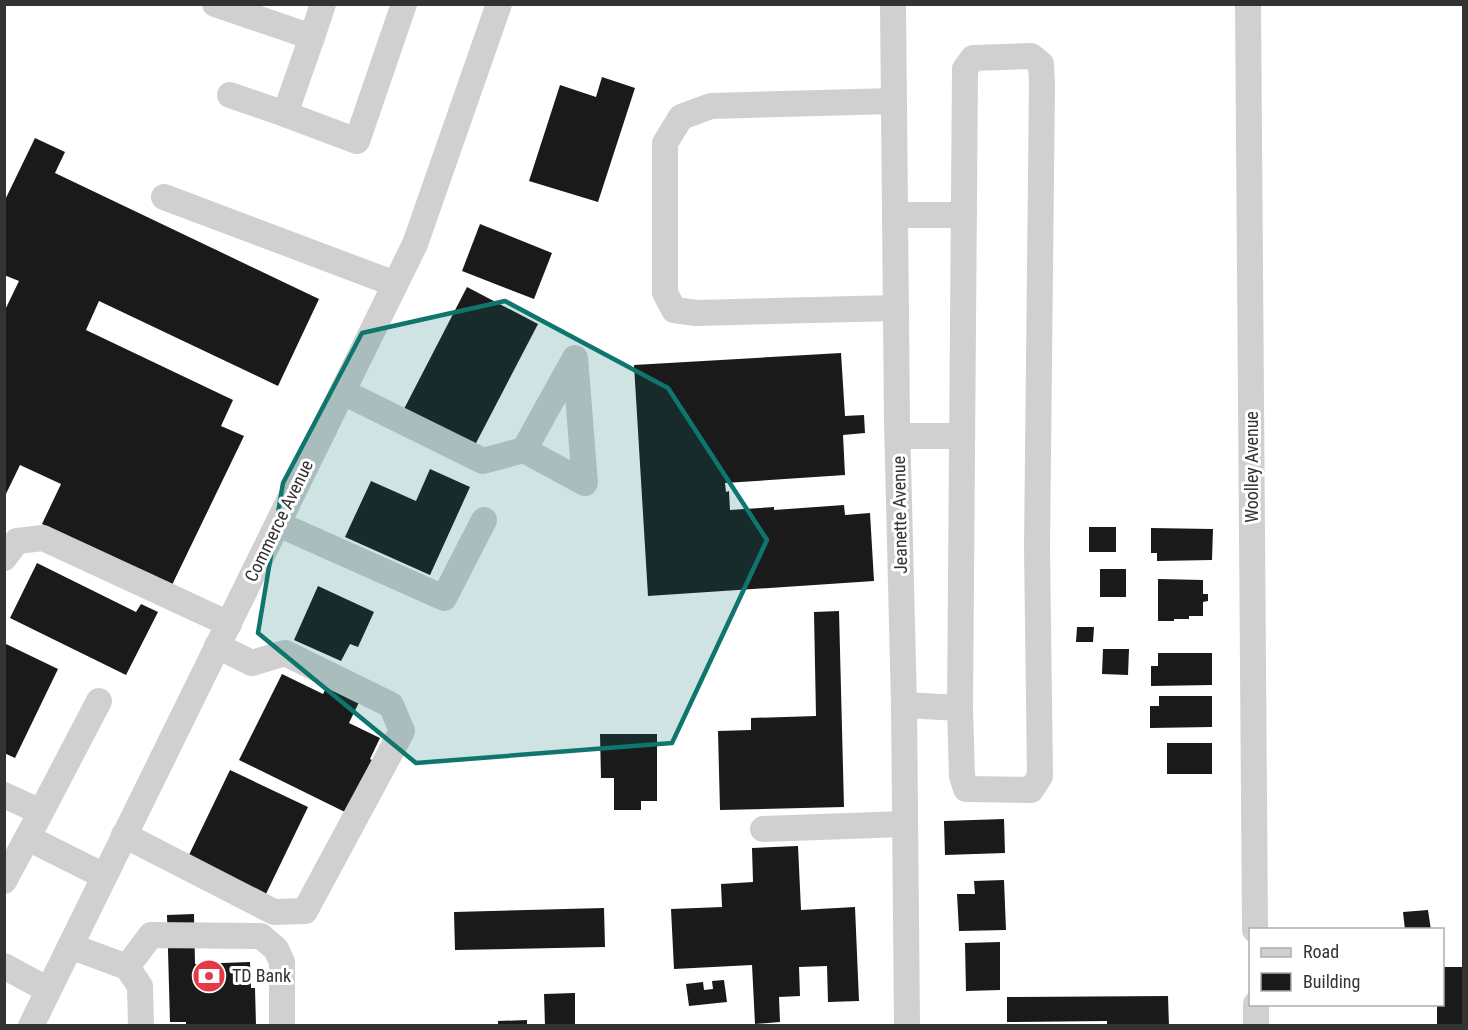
<svg xmlns="http://www.w3.org/2000/svg" width="1468" height="1030" viewBox="0 0 1468 1030" font-family="'Roboto Condensed',sans-serif">
	<style>
		.building { fill: #1a1a1a }
		.lines { fill: none; stroke-linecap: round; stroke-linejoin: round }
		.minor { stroke: #d0d0d0; stroke-width: 26 }
		.marked { fill: #0f766e; fill-opacity: 0.2; stroke: #0f766e; stroke-width: 4.5; stroke-linejoin: round }
		.labels { text-anchor: middle; stroke-width: 6; stroke-linejoin: round; paint-order: stroke }
		.street-label { font-size: 18px; fill: #333; stroke: #fff }
		.poi-label { font-size: 18px; fill: #333; stroke: #fff; text-anchor: start }
	</style>
	<rect width="100%" height="100%" fill="#fff"/>
	<g class="building">
		<path d="M602,77L635,88L598,202L529,181L560,85L596,97Z"/>
		<path d="M35,138L65,152L55,173L319,299L278,386L99,301L86,330L233,400L221,426L244,436L172,585L42,524L61,484L20,465L4,498V312L19,281L4,275V202Z"/>
		<path d="M480,224L552,253L534,299L462,271Z"/>
		<path d="M467,287L538,324L475,445L404,409Z"/>
		<path d="M841,353L845,416L864,415L865,433L843,435L845,475L725,483L726,492L729,491L730,510L774,507V510L844,505L845,515L870,513L874,581L648,596L634,365Z"/>
		<path d="M430,469L470,487L430,575L345,537L371,481L416,501Z"/>
		<rect x="1089" y="527" width="27" height="25"/>
		<path d="M1151,528L1213,529L1212,560L1157,561V553H1151Z"/>
		<path d="M37,563L136,612L141,604L158,612L126,675L10,618Z"/>
		<rect x="1100" y="569" width="26" height="28"/>
		<path d="M1158,579L1203,580V594H1208V601L1203,602V616H1189V619H1174V621H1158Z"/>
		<path d="M318,586L374,612L358,647L350,644L341,661L294,640Z"/>
		<path d="M839,611L844,807L720,810L718,731L751,730V718L816,716L814,612Z"/>
		<path d="M1077,627H1094L1093,642H1076Z"/>
		<path d="M4,643L58,669L15,758L4,753Z"/>
		<path d="M1103,649H1129L1128,675L1102,674Z"/>
		<path d="M1158,653H1212V685L1151,686V666H1158Z"/>
		<path d="M282,674L323,694L329,682L361,698L349,723L380,738L370,759L379,764L353,816L239,760Z"/>
		<path d="M1159,696H1212V727L1150,728V706H1159Z"/>
		<path d="M600,734H657V801H641V810H614V778H601Z"/>
		<rect x="1167" y="743" width="45" height="31"/>
		<path d="M230,770L308,807L265,896L187,859Z"/>
		<path d="M1004,819L1005,853L945,855L944,821Z"/>
		<path d="M798,846L801,910L855,907L859,1001L828,1002L827,966L799,967L800,996L779,997L780,1022L755,1024L752,965L674,969L671,909L722,907L721,884L753,882L752,848Z"/>
		<path d="M1004,880L1006,930L959,931L957,894H975L974,881Z"/>
		<path d="M604,908L605,947L455,950L454,912Z"/>
		<path d="M1428,910L1431,930H1405L1403,912Z"/>
		<path d="M194,914L195,964L250,962L251,988H255L256,1025L186,1026V1022H170L167,915Z"/>
		<path d="M1000,942V990L966,991L965,943Z"/>
		<path d="M1442,967H1464V1026H1437V1004H1442Z"/>
		<path d="M724,980L727,1002L689,1006L686,984L703,982L704,990L713,989L712,981Z"/>
		<path d="M575,993V1026H545L544,994Z"/>
		<path d="M1168,996L1169,1026H1107V1021L1007,1022V997Z"/>
		<path d="M527,1020V1026H498V1021Z"/>
	</g>
	<g class="lines">
		<g class="minor">
			<path d="M215,4L312,37L323,4"/>
			<path d="M893,4L897,422L904,705L907,1026"/>
			<path d="M1248,4L1255,930"/>
			<path d="M312,37L285,114L357,141L404,4"/>
			<path d="M230,95L285,114"/>
			<path d="M894,101L711,106L681,117L665,143V293L674,310L696,313L896,308"/>
			<path d="M164,197L395,284"/>
			<path d="M895,215H964"/>
			<path d="M343,392L483,461L524,450L575,358L585,483L524,450"/>
			<path d="M898,436H962"/>
			<path d="M278,524L444,598L484,520"/>
			<path d="M4,558L17,541L43,538L229,624"/>
			<path d="M904,705L960,708L962,776L966,789L1031,790L1040,776L1037,548L1042,83L1041,64L1031,56L973,58L965,69L960,708"/>
			<path d="M4,795L41,812L4,881"/>
			<path d="M41,812L99,701"/>
			<path d="M763,829L904,824"/>
			<path d="M124,835L274,912L305,911L402,731L391,705L285,653L252,663L217,646"/>
			<path d="M28,838L104,876"/>
			<path d="M70,946L127,967L140,986L141,1026"/>
			<path d="M4,966L48,990"/>
			<path d="M127,967L151,935L261,936L276,949L282,962V1026"/>
			<path d="M1256,1004V1026"/>
			<path d="M31,1026L415,244L499,4"/>
		</g>
	</g>
	<path class="marked" d="M505,301L668,388L767,540L672,743L416,763L258,633L283,483L362,333Z"/>
	<defs>
		<g id="bank-disc" transform="scale(1.725)"><circle r="9.5" fill="#e63946" stroke="#fff"/><path d="M-6-4H6V4H-6ZM0-2.3a2.3 2.3 0 1 0 0 4.6a2.3 2.3 0 1 0 0-4.6Z" fill="#fff"/></g>
	</defs>
	<g fill-rule="evenodd">
		<use href="#bank-disc" x="209" y="976"/>
	</g>
	<g class="labels">
		<g class="street-label">
			<text transform="translate(1252 467) rotate(-90)" y="6">Woolley Avenue</text>
			<text transform="translate(900 515) rotate(-91)" y="6">Jeanette Avenue</text>
			<text transform="translate(279 521) rotate(-64)" y="6">Commerce Avenue</text>
		</g>
		<g class="poi-label">
			<text x="232" y="982">TD Bank</text>
		</g>
	</g>
	<rect width="1468" height="1030" fill="none" stroke="#333333" stroke-width="12"/>
	<rect x="1249" y="928" width="195" height="78" fill="#ffffff" stroke="#adadad" stroke-width="1.5"/>
	<rect x="1261" y="948" width="30" height="9" fill="#d0d0d0" stroke="#adadad" stroke-width="1.5"/>
	<text x="1303" y="958" font-size="18" fill="#333333">Road</text>
	<rect x="1261" y="973" width="30" height="18" fill="#1a1a1a" stroke="#adadad" stroke-width="1.5"/>
	<text x="1303" y="988" font-size="18" fill="#333333">Building</text>
</svg>
